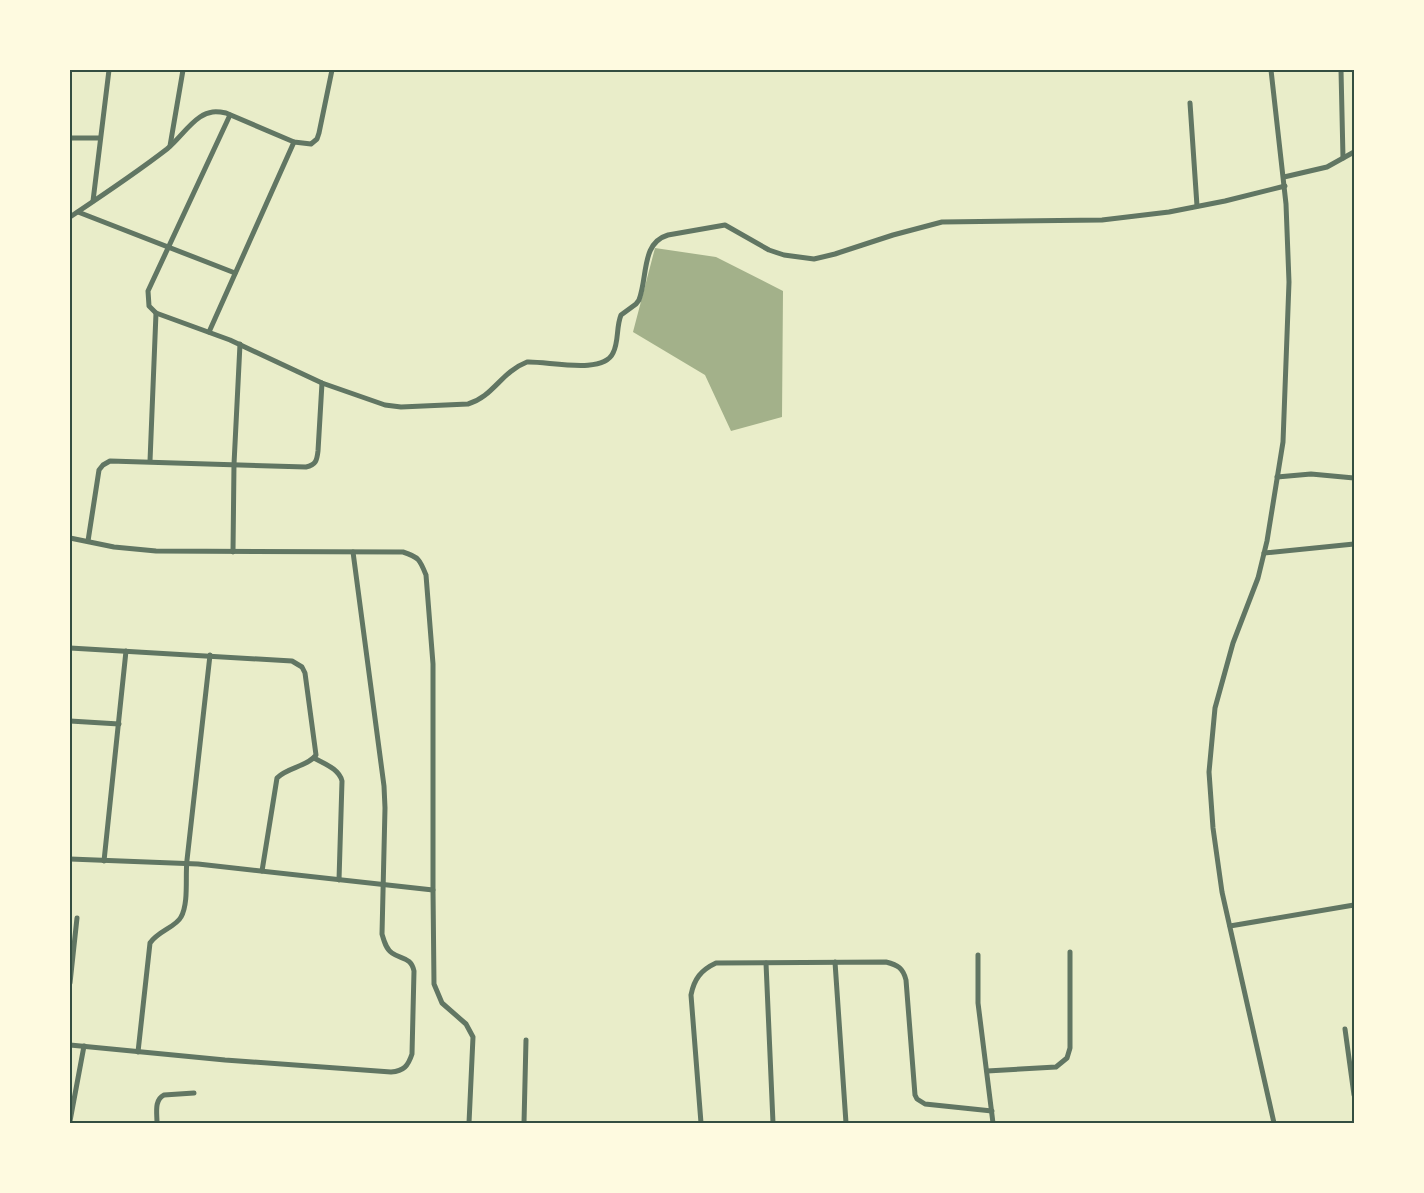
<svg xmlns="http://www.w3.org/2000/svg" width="1424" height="1193" viewBox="0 0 1424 1193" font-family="Cabin,sans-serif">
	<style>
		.water { fill: #a3b18a }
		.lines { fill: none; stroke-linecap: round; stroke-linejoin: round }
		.minor { stroke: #617663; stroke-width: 5 }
		.neatline { fill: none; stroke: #344e41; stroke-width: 2 }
	</style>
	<rect width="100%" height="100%" fill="#e9edc9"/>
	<path class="water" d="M655,248L716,257L783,291L782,417L731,431L705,375L633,332Z"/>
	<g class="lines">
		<g class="minor">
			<path d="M1271,70L1286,204L1289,282L1283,442L1267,541L1258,578L1233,643L1215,708L1209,772L1213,828L1222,892L1274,1123"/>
			<path d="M1341,70L1343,158"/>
			<path d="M1190,103L1197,206"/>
			<path d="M230,115L148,291L149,306L156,313L230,340L322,383L385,405L401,407L468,404C493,397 501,372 527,362C548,361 603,375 613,353C619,342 616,327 621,315L636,304L639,300C648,276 641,243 668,235L725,225L769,250L784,255L814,259L835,254L893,235L942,222L1102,220L1169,212L1225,201L1285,186"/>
			<path d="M70,138H100"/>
			<path d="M170,146L183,70"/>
			<path d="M1284,177L1327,167L1354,152"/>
			<path d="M93,201L109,70"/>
			<path d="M78,212L235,273"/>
			<path d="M70,217C103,195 136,173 167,149C179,139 188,125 200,117C209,111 216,111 226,113L294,142L311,144L317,139L319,133L332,70"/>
			<path d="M209,332L294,142"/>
			<path d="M150,461L156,313"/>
			<path d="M1277,477L1311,474L1354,478"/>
			<path d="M70,538L114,547L156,551L403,552C419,557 420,560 426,575L433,664V890L434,984L442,1003L466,1024L473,1037L469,1123"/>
			<path d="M88,541L99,470L103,465L110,461L306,467C316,465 317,460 318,451L322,383"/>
			<path d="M233,552L234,464L240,344"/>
			<path d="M1264,553L1354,544"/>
			<path d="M70,648L292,661L302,667L305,673L316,755C307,767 288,767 277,778L262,871"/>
			<path d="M70,721L119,724"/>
			<path d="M314,758C325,764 339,769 342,781L339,880"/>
			<path d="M70,859L198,864L433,890"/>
			<path d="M104,861L126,651"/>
			<path d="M1230,926L1354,905"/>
			<path d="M978,955V1003L993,1123"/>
			<path d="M835,962L846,1123"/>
			<path d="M766,963L773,1123"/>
			<path d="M70,983L77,918"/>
			<path d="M1345,1029L1354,1095"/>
			<path d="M70,1045L225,1060L391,1072C404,1071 408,1066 412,1054L414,971C411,957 402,960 392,953C386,949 384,941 382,934L385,808L384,786L353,552"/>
			<path d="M138,1052L150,943C158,931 176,927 181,917C189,903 185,876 187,860C194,792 202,724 210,655"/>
			<path d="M987,1071L1056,1067L1067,1058L1070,1048V952"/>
			<path d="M70,1121L84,1046"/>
			<path d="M157,1123C157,1113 154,1100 164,1095L194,1093"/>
			<path d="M524,1123L526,1040"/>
			<path d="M701,1123L691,995C694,979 701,970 716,963L886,962C898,965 903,968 906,980L915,1095L917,1099L925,1104L992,1111"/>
		</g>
	</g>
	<rect width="1424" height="1193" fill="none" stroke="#fefae0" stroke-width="142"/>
	<rect x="71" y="71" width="1282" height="1051" class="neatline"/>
</svg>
